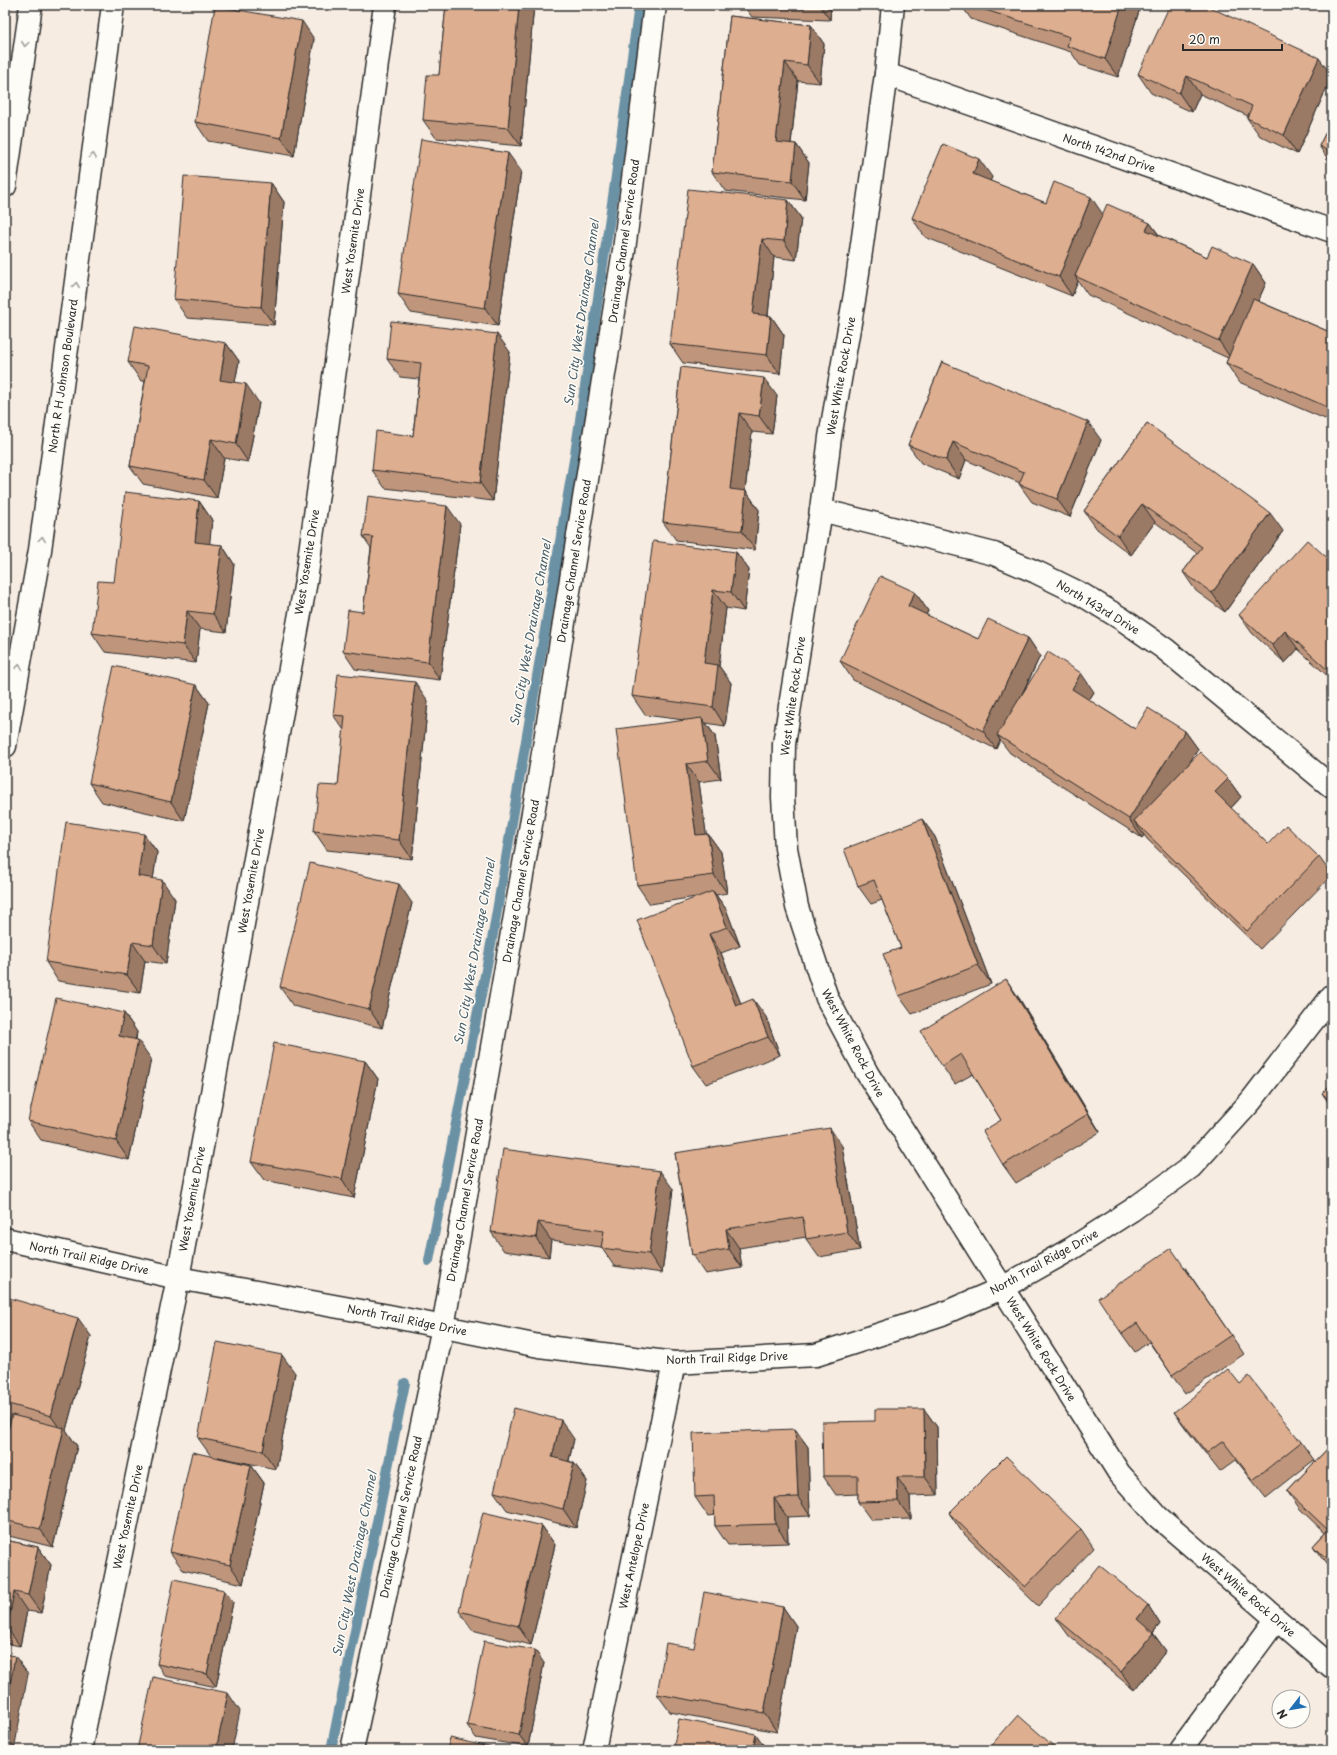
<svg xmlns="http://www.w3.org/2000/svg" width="1337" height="1755" viewBox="0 0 1337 1755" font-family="'Playpen Sans',sans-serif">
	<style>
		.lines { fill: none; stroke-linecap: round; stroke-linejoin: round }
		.stream { stroke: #6a91a4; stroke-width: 10 }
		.street-casing { stroke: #2b2b2b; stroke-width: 25 }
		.secondary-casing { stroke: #2b2b2b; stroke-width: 25 }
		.street { stroke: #fdfcf7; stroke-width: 22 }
		.secondary { stroke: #fdfcf7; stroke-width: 22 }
		.wall { fill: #bf967c; stroke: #2b2b2b }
		.shaded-wall { fill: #9b7a65; stroke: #2b2b2b }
		.building { fill: #deae90; stroke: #2b2b2b }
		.oneway { stroke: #9e9e9b }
		.labels { text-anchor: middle; stroke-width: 3; stroke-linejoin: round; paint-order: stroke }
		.street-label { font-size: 11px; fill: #2b2b2b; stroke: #fdfcf7 }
		.water-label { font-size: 12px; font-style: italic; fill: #4a5e68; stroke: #fdfcf7 }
	</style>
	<rect width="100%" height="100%" fill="#f7ece2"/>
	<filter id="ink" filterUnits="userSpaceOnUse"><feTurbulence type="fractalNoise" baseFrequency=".025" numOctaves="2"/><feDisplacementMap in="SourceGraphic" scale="8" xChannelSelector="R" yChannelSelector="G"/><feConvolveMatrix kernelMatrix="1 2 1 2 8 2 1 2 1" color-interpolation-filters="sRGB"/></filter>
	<g filter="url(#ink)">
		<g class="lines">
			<g class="stream">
				<path d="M429,1261L493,934L575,454L615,183L639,5"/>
				<path d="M331,1750L405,1383"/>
			</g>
			<g class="street-casing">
				<g id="street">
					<path d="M893,5L886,74L855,294L830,437L821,510L784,744L783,797L786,848L797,907L827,998L867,1073L1119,1473L1158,1517L1332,1667"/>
					<path d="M886,74L1332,231"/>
					<path d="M821,510L994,554L1036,572L1081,594L1122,619L1165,649L1332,787"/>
					<path d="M80,1750L178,1278L306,581L385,5"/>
					<path d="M352,1750L443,1327L537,790L624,250L655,5"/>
					<path d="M594,1750L674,1363"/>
					<path d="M1180,1750L1276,1620"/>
				</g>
			</g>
			<g class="secondary-casing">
				<g id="secondary">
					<path d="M5,186L31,5"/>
					<path d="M5,746L40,550L113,5"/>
					<path d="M5,1239L178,1278L389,1316L539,1346L674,1363L816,1355L942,1314L1002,1288L1071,1249L1132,1210L1191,1167L1251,1101L1332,996"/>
				</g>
			</g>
			<use href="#street" class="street"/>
			<use href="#secondary" class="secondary"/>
		</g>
		<g class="wall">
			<path d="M446,5H534L521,146L436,138L423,120L439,75Z"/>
			<path d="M743,5H831L830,20L752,17Z"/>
			<path d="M961,5H1141L1118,77L1080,65L1071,52L971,19Z"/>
			<path d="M730,16L811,25L824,44L820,83L798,81L791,144H796L809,163L805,200L725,191L712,172Z"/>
			<path d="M314,39L294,156L208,141L195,122Z"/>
			<path d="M1138,74L1332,76L1297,154L1260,136L1247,118L1248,116L1200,94L1192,112L1151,93Z"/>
			<path d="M1332,120V165L1319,146Z"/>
			<path d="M521,171L498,326L411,313L398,294Z"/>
			<path d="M992,177L990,181L1046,203L1150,223L1160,236L1207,257L1253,264L1266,283L1258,301L1332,333V422L1239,382L1226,363L1228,358L1088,295L1078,281L1072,296L925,237L912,218Z"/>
			<path d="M271,183L284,202L274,325L187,318L174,299Z"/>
			<path d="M788,200L801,218L796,260L774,257L768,316H771L784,335L780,374L683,363L670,344Z"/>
			<path d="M226,343L239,361L235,382L259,403L248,462L224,458L217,498L143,484L130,466L145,381H141L128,362Z"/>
			<path d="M510,352L493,501L385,488L372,470L413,436L419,379L400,377L387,359Z"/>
			<path d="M942,362L1101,440L1070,517L1032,502L1019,484L1020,483L966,460L959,479L921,463L908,445Z"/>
			<path d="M681,367L777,396L772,434L752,432L745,491H746L759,510L755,550L676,540L663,522Z"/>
			<path d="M1147,423L1283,531L1225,612L1196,591L1183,572L1197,553L1155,522L1131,555L1097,529L1084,511Z"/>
			<path d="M199,501L212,520L209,544L222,545L234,564L226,632L200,629L196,663L105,652L92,633L114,582Z"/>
			<path d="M460,524L440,680L355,669L343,651L363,612L371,548L363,536Z"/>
			<path d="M736,552L749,570L744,611L726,608L719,666L731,683L725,726L706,723L715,736L721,779L699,782L706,834H708L721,852L727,893L716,895L726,909L740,946L721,953L741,1004L766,1017L780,1055L706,1084L693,1066L696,897L650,904L637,885L684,720L645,715L632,696Z"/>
			<path d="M1332,562V680L1298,649L1285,663L1252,633L1239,615Z"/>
			<path d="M915,592L928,611L926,615L978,639L1028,638L1040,656L1023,693L1094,692L1089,700L1135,729L1185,731L1198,749L1189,763L1228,779L1241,797L1231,808L1268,844L1319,857L1332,875L1260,949L1147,839L1144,835L1142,838L1010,753L1000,740L996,749L853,680L840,661Z"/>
			<path d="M1332,684V697L1327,689Z"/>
			<path d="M196,685L209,703L184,821L102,802L89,783Z"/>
			<path d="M428,701L412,859L327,850L314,831L338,786L344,730L333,715Z"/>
			<path d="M922,819L935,837L991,984L912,1014L899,996L901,948L882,900L871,904L858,886Z"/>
			<path d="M144,834L157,852L153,879L175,899L166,964L145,961L140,993L58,981L46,962Z"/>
			<path d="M412,903L382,1028L293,1006L280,987Z"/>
			<path d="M1019,998L1100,1132L1016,1183L1003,1165L1001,1120L973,1074L955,1084L942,1066Z"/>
			<path d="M124,1013L137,1032L136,1040L151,1059L129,1160L41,1140L28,1121Z"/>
			<path d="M365,1061L378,1079L354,1198L264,1180L251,1162Z"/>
			<path d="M1332,1083V1108L1322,1093Z"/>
			<path d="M842,1146L860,1250L819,1257L806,1239V1237L739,1248L742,1268L705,1274L692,1255L675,1153Z"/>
			<path d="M673,1189L662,1273L614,1266L601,1247L551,1240L549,1257L504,1251L491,1232Z"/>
			<path d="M1184,1266L1244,1354L1185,1394L1149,1342L1135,1352L1122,1334Z"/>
			<path d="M5,1310L91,1336L66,1430L77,1446L53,1547L5,1535V1441L10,1419L5,1418Z"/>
			<path d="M295,1373L276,1469L218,1457L251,1465L264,1483L243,1584L183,1570L170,1552L211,1456L198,1438Z"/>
			<path d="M1240,1384L1301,1442L1314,1460L1266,1498L1236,1460L1220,1472L1187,1430L1174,1412Z"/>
			<path d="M924,1409L937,1427L938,1495L910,1496L911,1519L871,1520L858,1502V1494L836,1495L823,1476L875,1421Z"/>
			<path d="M795,1429L808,1447L810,1516L787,1517L788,1543L728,1545L715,1526V1515L708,1516L695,1497Z"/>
			<path d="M574,1439L569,1461L574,1463L587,1481L576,1528L507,1510L494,1492Z"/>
			<path d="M1332,1444V1571L1326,1564L1313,1546L1325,1533L1300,1509L1287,1491Z"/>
			<path d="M949,1513L1081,1529L1094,1548L1038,1606L962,1532Z"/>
			<path d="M542,1526L555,1545L531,1645L472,1630L459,1611Z"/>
			<path d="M5,1540L38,1547L51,1565L41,1613L27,1611L20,1646L5,1643Z"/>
			<path d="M224,1590L233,1602L216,1687L165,1676L157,1664Z"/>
			<path d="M1148,1605L1160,1624L1153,1633L1166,1651L1134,1690L1069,1636L1056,1618Z"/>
			<path d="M783,1607L796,1626L777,1732L670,1712L657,1694L694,1648Z"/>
			<path d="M544,1663L528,1747L476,1738L467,1725Z"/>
		</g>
		<g class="shaded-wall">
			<path d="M519,5H534L521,146L508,128Z"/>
			<path d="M819,5H831L830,20Z"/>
			<path d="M1122,5H1141L1118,77L1105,59Z"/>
			<path d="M302,21L314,39L294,156L281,138Z"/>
			<path d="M811,25L824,44L820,83L807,65Z"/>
			<path d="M1319,58L1332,76L1297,154L1284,135Z"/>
			<path d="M785,62L798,81L789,160L776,142Z"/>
			<path d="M1187,76L1200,94L1192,112L1179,93Z"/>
			<path d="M796,144L809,163L805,200L792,181Z"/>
			<path d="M508,153L521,171L498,326L485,308Z"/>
			<path d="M979,159L992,177L986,192L973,174Z"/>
			<path d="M271,183L284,202L274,325L261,307Z"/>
			<path d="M1091,197L1104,216L1075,276L1078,281L1072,296L1059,277Z"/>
			<path d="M788,200L801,218L796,260L784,241Z"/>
			<path d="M1150,223L1163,241L1146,230Z"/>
			<path d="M762,239L774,257L766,333L753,314Z"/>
			<path d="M1253,264L1266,283L1232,360L1219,341Z"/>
			<path d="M771,316L784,335L780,374L767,355Z"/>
			<path d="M497,334L510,352L493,501L480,483Z"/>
			<path d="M226,343L239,361L232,398L220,380Z"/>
			<path d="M764,378L777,396L772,434L759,416Z"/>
			<path d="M246,384L259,403L248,462L236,444Z"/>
			<path d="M739,413L752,432L743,507L730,489Z"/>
			<path d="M1088,422L1101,440L1070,517L1057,499Z"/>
			<path d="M211,439L224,458L217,498L204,480Z"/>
			<path d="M953,442L966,460L959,479L946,460Z"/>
			<path d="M746,491L759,510L755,550L742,531Z"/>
			<path d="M199,501L212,520L208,561L195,542Z"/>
			<path d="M1142,504L1155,522L1131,555L1118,536Z"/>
			<path d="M447,506L460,524L440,680L428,662Z"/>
			<path d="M1270,513L1283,531L1225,612L1212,593Z"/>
			<path d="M222,545L234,564L226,632L213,614Z"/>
			<path d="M736,552L749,570L744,611L731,592Z"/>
			<path d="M713,590L726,608L719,666L731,683L725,726L713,707L704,663Z"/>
			<path d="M915,592L928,611L921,625L908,606Z"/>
			<path d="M187,611L200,629L196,663L183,645Z"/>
			<path d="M1285,631L1298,649L1285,663L1272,645Z"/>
			<path d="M1028,638L1040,656L1001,738L997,735L1000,740L996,749L983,731Z"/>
			<path d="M1081,673L1094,692L1084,707L1072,689Z"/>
			<path d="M415,682L428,701L412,859L399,840Z"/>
			<path d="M196,685L209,703L184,821L171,802Z"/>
			<path d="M702,718L715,736L721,779L708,761Z"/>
			<path d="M1185,731L1198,749L1146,832L1134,821L1144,835L1142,838L1129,819Z"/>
			<path d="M686,764L699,782L709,854L696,835Z"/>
			<path d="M1228,779L1241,797L1228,811L1215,792Z"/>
			<path d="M922,819L935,837L991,984L978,965Z"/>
			<path d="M144,834L157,852L151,894L138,876Z"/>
			<path d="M708,834L721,852L727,893L714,875Z"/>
			<path d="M162,880L175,899L166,964L153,945Z"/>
			<path d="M399,884L412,903L382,1028L369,1009Z"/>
			<path d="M713,891L726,909L740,946L727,927Z"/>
			<path d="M709,934L721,953L749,1024L736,1006Z"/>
			<path d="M132,942L145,961L140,993L127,975Z"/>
			<path d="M1006,979L1019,998L1100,1132L1088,1114Z"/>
			<path d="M753,999L766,1017L780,1055L768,1037Z"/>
			<path d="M124,1013L137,1032L132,1054L119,1036Z"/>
			<path d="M138,1040L151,1059L129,1160L116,1141Z"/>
			<path d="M365,1061L378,1079L354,1198L342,1179Z"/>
			<path d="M830,1128L842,1146L860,1250L847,1232Z"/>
			<path d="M660,1171L673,1189L662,1273L649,1254Z"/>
			<path d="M538,1222L551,1240L549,1257L536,1238Z"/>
			<path d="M726,1229L739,1248L742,1268L729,1249Z"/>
			<path d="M78,1318L91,1336L66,1430L77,1446L53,1547L40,1529L63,1433L51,1416Z"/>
			<path d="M282,1355L295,1373L276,1469L263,1451Z"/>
			<path d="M924,1409L937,1427L938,1495L925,1477Z"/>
			<path d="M561,1420L574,1439L565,1476L552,1457Z"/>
			<path d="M795,1429L808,1447L810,1516L798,1497Z"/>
			<path d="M574,1463L587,1481L576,1528L563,1509Z"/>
			<path d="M251,1465L264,1483L243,1584L230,1565Z"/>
			<path d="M897,1477L910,1496L911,1519L898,1501Z"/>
			<path d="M774,1498L787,1517L788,1543L775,1524Z"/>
			<path d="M542,1526L555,1545L531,1645L518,1626Z"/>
			<path d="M38,1547L51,1565L41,1613L28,1595Z"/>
			<path d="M224,1590L233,1602L216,1687L207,1674Z"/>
			<path d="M14,1592L27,1611L20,1646L7,1628Z"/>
			<path d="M1148,1605L1160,1624L1149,1637L1137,1619Z"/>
			<path d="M783,1607L796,1626L777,1732L764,1713Z"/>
			<path d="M1153,1633L1166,1651L1134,1690L1121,1672Z"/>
			<path d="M535,1650L544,1663L528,1747L519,1735Z"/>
			<path d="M15,1656L28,1674L14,1750H5V1712Z"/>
			<path d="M228,1693L240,1711L232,1750H216Z"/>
			<path d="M756,1734L767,1750H753Z"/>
		</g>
		<g class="building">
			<path d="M446,5H519L508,128L423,120L427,75H439Z"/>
			<path d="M970,5H1122L1105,59L1067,46L1070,37Z"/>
			<path d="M1170,5H1205L1319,58L1284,135L1247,118L1252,106L1187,76L1179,93L1138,74Z"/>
			<path d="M215,6L302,21L281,138L195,122Z"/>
			<path d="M730,16L811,25L807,65L785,62L776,142L796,144L792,181L712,172Z"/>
			<path d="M1332,120V153L1319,146Z"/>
			<path d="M421,139L508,153L485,308L398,294Z"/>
			<path d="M943,144L979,159L973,174L1046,203L1054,182L1091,197L1059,277L912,218Z"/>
			<path d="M184,176L271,183L261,307L174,299Z"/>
			<path d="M688,189L788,200L784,241L762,239L753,314L771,316L767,355L670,344Z"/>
			<path d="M1107,204L1150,223L1146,230L1207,257L1212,246L1253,264L1219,341L1075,276Z"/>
			<path d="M1253,299L1332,333V409L1226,363Z"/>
			<path d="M391,321L497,334L480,483L372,470L376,431L413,436L421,363L387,359Z"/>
			<path d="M135,326L226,343L220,380L246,384L236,444L211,439L204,480L130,466L148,366L128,362Z"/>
			<path d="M942,362L1088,422L1057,499L1019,484L1024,472L953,442L946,460L908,445Z"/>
			<path d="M681,367L764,378L759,416L739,413L730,489L746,491L742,531L663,522Z"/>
			<path d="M1147,423L1270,513L1212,593L1183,572L1202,547L1142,504L1118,536L1084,511Z"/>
			<path d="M125,492L199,501L195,542L222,545L213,614L187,611L183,645L92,633L98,581L114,582Z"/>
			<path d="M368,496L447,506L428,662L343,651L348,610L363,612L373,537L363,536Z"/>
			<path d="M1307,540L1332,562V674L1285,631L1272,645L1239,615Z"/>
			<path d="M653,541L736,552L731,592L713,590L704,663L718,665L713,707L632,696Z"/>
			<path d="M880,576L915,592L908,606L978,639L988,619L1028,638L983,731L840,661Z"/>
			<path d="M1048,652L1081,673L1072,689L1135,729L1148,708L1185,731L1129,819L997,735Z"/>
			<path d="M114,666L196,685L171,802L89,783Z"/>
			<path d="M338,674L415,682L399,840L314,831L319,785L338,786L345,716L333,715Z"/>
			<path d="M1332,684V695L1327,689Z"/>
			<path d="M702,718L708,761L686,764L696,835L708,834L714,875L637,885L616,729Z"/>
			<path d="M1200,752L1228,779L1215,792L1268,844L1286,825L1319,857L1247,931L1134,821Z"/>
			<path d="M922,819L978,965L899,996L883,954L901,948L874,880L858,886L844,849Z"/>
			<path d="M66,822L144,834L138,876L162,880L153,945L132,942L127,975L46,962Z"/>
			<path d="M310,863L399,884L369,1009L280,987Z"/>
			<path d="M713,891L727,927L709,934L736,1006L753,999L768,1037L693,1066L637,920Z"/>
			<path d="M1006,979L1088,1114L1003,1165L983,1131L1001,1120L961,1054L942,1066L921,1031Z"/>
			<path d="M56,998L124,1013L119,1036L138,1040L116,1141L28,1121Z"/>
			<path d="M274,1043L365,1061L342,1179L251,1162Z"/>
			<path d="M1332,1083V1103L1322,1093Z"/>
			<path d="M830,1128L847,1232L806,1239L803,1217L726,1229L729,1249L692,1255L675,1153Z"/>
			<path d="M503,1149L660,1171L649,1254L601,1248L604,1231L538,1222L536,1238L491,1232Z"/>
			<path d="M1171,1248L1231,1335L1172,1375L1137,1323L1122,1334L1098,1298Z"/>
			<path d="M9,1298L78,1318L51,1416L5,1403V1310Z"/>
			<path d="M217,1342L282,1355L263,1451L198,1438Z"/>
			<path d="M1228,1369L1240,1384L1249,1376L1301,1442L1253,1480L1223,1441L1207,1453L1174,1412Z"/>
			<path d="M514,1408L561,1420L552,1457L574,1463L563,1509L494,1492Z"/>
			<path d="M875,1409H924L925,1477H897L898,1501L858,1502V1476H823L822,1422L875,1421Z"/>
			<path d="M12,1415L64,1428L40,1529L5,1520V1441Z"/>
			<path d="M795,1429L798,1497L774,1498L775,1524L715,1526L714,1496L695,1497L693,1433Z"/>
			<path d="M1332,1444V1565L1313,1546L1328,1530L1287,1491Z"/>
			<path d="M192,1452L251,1465L230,1565L170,1552Z"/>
			<path d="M1006,1456L1081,1529L1025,1587L949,1513Z"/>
			<path d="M483,1512L542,1526L518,1626L459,1611Z"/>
			<path d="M5,1540L38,1547L28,1595L14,1592L7,1628L5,1627Z"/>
			<path d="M1099,1565L1148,1605L1137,1619L1153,1633L1121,1672L1056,1618Z"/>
			<path d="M174,1579L224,1590L207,1674L157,1664Z"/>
			<path d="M704,1592L783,1607L764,1713L657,1694L666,1643L694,1648Z"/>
			<path d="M484,1641L535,1650L519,1735L467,1725Z"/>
			<path d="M5,1654L15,1656L5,1712Z"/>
			<path d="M153,1677L228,1693L216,1750H137Z"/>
			<path d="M1018,1715L1058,1750H987Z"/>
			<path d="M679,1719L756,1734L753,1750H673Z"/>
			<path d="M450,1738L502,1750H447Z"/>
		</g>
		<defs><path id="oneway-chevron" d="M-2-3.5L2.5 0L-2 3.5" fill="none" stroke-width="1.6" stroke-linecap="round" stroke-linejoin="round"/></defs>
		<g class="oneway">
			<use href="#oneway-chevron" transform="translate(25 44) rotate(98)"/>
			<use href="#oneway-chevron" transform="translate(93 156) rotate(-82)"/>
			<use href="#oneway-chevron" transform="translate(76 285) rotate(-82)"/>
			<use href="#oneway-chevron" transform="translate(42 539) rotate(-82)"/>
			<use href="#oneway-chevron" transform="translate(19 667) rotate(-80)"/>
		</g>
	</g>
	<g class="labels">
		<g class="street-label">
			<text transform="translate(1109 153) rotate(19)" y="4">North 142nd Drive</text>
			<text transform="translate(353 241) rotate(-82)" y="4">West Yosemite Drive</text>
			<text transform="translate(624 241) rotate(-82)" y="4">Drainage Channel Service Road</text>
			<text transform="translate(63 376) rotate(-82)" y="4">North R H Johnson Boulevard</text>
			<text transform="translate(841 376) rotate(-80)" y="4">West White Rock Drive</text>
			<text transform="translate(574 561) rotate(-81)" y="4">Drainage Channel Service Road</text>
			<text transform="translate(307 562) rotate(-81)" y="4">West Yosemite Drive</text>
			<text transform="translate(1098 607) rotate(31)" y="4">North 143rd Drive</text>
			<text transform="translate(793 696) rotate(-82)" y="4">West White Rock Drive</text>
			<text transform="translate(251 881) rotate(-80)" y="4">West Yosemite Drive</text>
			<text transform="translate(521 881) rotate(-80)" y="4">Drainage Channel Service Road</text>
			<text transform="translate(853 1043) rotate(62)" y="4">West White Rock Drive</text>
			<text transform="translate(192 1199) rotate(-80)" y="4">West Yosemite Drive</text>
			<text transform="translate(465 1200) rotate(-80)" y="4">Drainage Channel Service Road</text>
			<text transform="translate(89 1258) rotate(12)" y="4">North Trail Ridge Drive</text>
			<text transform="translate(1044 1262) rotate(-29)" y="4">North Trail Ridge Drive</text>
			<text transform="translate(407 1320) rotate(11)" y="4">North Trail Ridge Drive</text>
			<text transform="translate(1041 1349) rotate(58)" y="4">West White Rock Drive</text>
			<text transform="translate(727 1358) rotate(-2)" y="4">North Trail Ridge Drive</text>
			<text transform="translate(128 1517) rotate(-78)" y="4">West Yosemite Drive</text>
			<text transform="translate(401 1517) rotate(-78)" y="4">Drainage Channel Service Road</text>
			<text transform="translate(634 1556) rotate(-78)" y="4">West Antelope Drive</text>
			<text transform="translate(1248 1595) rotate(41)" y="4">West White Rock Drive</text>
		</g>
		<g class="water-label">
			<text transform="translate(582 313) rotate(-82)" y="4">Sun City West Drainage Channel</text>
			<text transform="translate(531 633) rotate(-80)" y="4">Sun City West Drainage Channel</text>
			<text transform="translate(475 952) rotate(-80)" y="4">Sun City West Drainage Channel</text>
			<text transform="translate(355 1564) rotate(-79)" y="4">Sun City West Drainage Channel</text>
		</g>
	</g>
	<rect width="1337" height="1755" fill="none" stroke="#fdfcf7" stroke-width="20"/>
	<rect x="10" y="10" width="1317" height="1735" fill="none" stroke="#2b2b2b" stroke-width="1.5" filter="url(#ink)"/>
	<g transform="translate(1291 1709) rotate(239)"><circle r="19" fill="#fdfcf7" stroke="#a9a8a5"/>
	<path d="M0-3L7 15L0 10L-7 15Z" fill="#1f6fb2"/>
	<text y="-6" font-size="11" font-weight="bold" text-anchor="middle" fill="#2b2b2b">N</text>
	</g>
	<path d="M1183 44v6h99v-6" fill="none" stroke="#2b2b2b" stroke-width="2"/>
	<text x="1189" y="44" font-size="12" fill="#2b2b2b" stroke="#fdfcf7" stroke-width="3" paint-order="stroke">20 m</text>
</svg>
